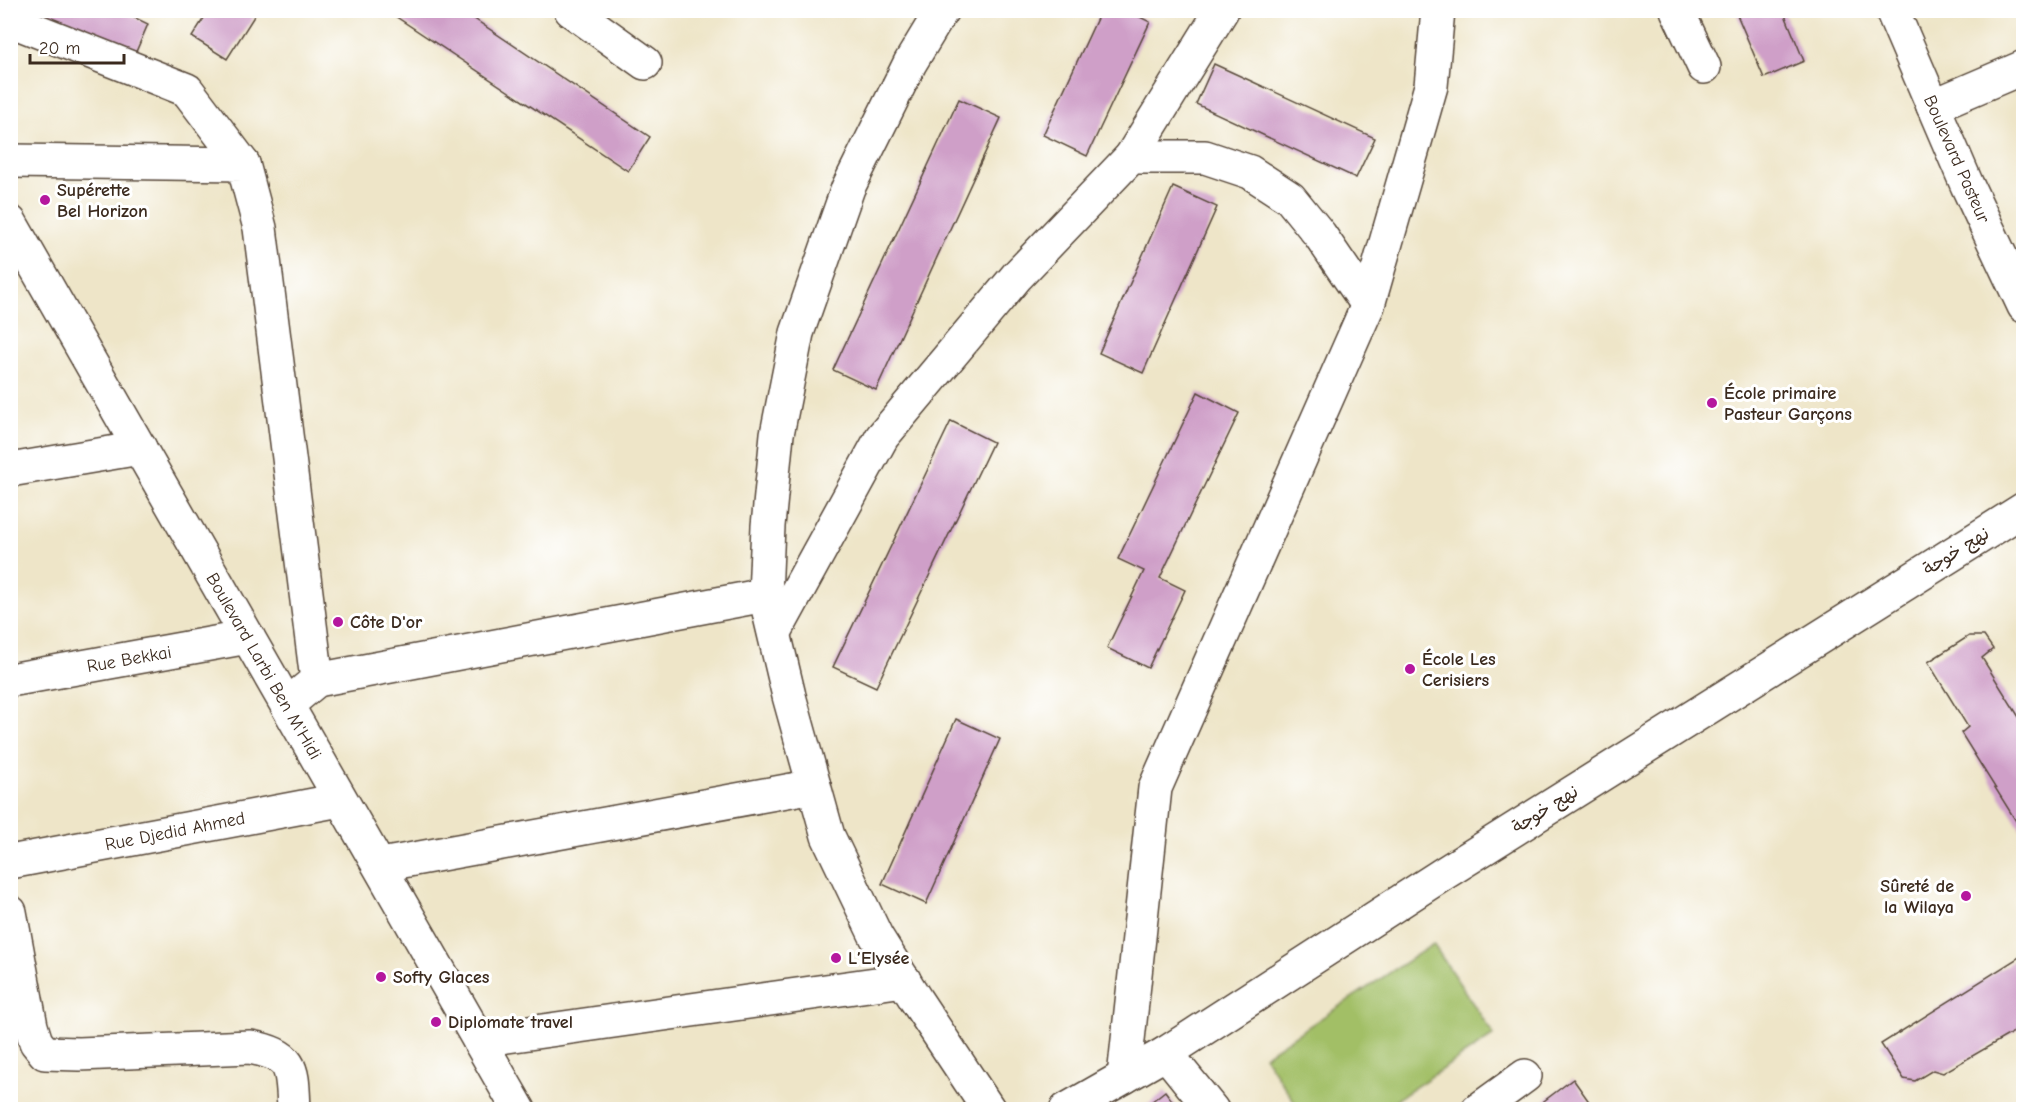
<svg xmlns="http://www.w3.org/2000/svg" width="2034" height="1120" viewBox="0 0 2034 1120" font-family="'Comic Neue','Playpen Sans Arabic',sans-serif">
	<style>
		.green { fill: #a2bf66; stroke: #6e7442; stroke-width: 1.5 }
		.building { fill: #cf9fc8 }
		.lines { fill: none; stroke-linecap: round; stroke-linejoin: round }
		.minor-casing { stroke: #564638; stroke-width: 36 }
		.minor { stroke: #fff; stroke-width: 33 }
		.poi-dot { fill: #b5179e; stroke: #fff; stroke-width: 2 }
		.labels { text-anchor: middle; stroke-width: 6; stroke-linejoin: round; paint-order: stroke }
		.street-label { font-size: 18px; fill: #3b2a1e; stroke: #fff }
		.poi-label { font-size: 18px; font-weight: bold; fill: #3b2a1e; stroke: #fff; text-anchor: start }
	</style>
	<rect width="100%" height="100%" fill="#fff"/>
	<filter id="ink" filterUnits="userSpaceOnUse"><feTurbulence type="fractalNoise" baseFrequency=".0167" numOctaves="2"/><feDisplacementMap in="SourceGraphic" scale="12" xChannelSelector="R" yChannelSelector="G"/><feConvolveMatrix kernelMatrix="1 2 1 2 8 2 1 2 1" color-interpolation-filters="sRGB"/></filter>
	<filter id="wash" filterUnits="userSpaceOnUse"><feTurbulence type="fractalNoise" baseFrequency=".008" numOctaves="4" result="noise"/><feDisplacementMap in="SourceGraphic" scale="24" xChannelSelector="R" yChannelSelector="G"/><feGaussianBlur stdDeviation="1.35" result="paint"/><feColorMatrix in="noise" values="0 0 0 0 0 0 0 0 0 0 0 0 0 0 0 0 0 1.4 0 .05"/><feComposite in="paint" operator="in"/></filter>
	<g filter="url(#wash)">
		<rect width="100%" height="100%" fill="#eee5c8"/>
		<path class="green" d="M1433,944L1494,1035L1382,1109H1299L1264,1056Z"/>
		<g id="blocks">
			<g class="building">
				<path d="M24,10H119L148,24L132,61Z"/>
				<path d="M209,10H258L227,59L192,37Z"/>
				<path d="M386,10H461L650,137L628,171Z"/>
				<path d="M1101,10H1126L1150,22L1087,156L1043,135Z"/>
				<path d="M1735,10H1783L1804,61L1764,78Z"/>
				<path d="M1214,64L1375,138L1356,178L1196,104Z"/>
				<path d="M959,99L1001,118L876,390L833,370Z"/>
				<path d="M1173,187L1217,207L1143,373L1099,353Z"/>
				<path d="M1198,392L1239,413L1160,578L1185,590L1148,668L1107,648L1144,571L1118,559Z"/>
				<path d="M951,421L993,442L876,687L833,667Z"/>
				<path d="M1969,636H1984L1993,649L1982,658L2024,725V834L1961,733L1968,727L1928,662Z"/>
				<path d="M956,719L1000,739L926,904L882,884Z"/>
				<path d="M2024,954V1026L1943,1073L1933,1070L1915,1081L1904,1079L1881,1044Z"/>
				<path d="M1573,1079L1595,1110H1532Z"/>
				<path d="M1165,1091L1179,1110H1141Z"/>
			</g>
		</g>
	</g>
	<g filter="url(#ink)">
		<use href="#blocks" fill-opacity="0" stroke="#564638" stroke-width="1.5"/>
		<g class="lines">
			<g class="minor-casing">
				<g id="minor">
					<path d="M571,10L645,63"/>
					<path d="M942,10L910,63L848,188L797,333L777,434L768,526L765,595L789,696L828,836L876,936L916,1000L989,1110"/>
					<path d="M1677,10L1704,67"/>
					<path d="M1892,10L1967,185L2024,306"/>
					<path d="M10,20L187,90L243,164"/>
					<path d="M1933,106L2024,67"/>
					<path d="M1131,157L1222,10"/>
					<path d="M10,161L243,164L260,228L317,680L287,705"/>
					<path d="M10,222L519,1110"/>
					<path d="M10,470L140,448"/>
					<path d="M775,632L882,437L1017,276L1131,157H1205L1250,172L1290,198L1320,235L1368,305"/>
					<path d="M10,680L248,637"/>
					<path d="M317,680L765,595"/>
					<path d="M10,862L340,800"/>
					<path d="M381,865L814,786"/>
					<path d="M10,912L31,1026L36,1042L45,1053L79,1054L250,1047C295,1056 292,1068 294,1110"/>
					<path d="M479,1040L904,980"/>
					<path d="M1166,1053L1212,1110"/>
					<path d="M1124,1077L1155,788L1368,305L1431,86L1438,10"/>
					<path d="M1066,1110L1166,1053L1443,874L2024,509"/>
					<path d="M1478,1110L1525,1076"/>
				</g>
			</g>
			<use href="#minor" class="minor"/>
		</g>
	</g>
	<g class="poi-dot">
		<circle cx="45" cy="200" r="6"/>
		<circle cx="1712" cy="403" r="6"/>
		<circle cx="338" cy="622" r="6"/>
		<circle cx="1410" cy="669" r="6"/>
		<circle cx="1966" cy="896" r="6"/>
		<circle cx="836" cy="958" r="6"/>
		<circle cx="381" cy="977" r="6"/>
		<circle cx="436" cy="1022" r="6"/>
	</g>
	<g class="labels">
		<g class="street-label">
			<text transform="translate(1957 159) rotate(66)" y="6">Boulevard Pasteur</text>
			<text transform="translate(1956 551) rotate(-32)" y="6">نهج خوجة</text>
			<text transform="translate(129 659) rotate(-10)" y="6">Rue Bekkai</text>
			<text transform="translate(264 666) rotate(60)" y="6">Boulevard Larbi Ben M'Hidi</text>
			<text transform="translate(1545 809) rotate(-32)" y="6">نهج خوجة</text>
			<text transform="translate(175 831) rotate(-11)" y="6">Rue Djedid Ahmed</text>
		</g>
		<g class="poi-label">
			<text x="57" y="196">Supérette<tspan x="57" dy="21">Bel Horizon</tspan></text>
			<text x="1724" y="399">École primaire<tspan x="1724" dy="21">Pasteur Garçons</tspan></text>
			<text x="350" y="628">Côte D'or</text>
			<text x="1422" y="665">École Les<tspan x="1422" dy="21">Cerisiers</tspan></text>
			<text x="1954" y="892" text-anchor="end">Sûreté de<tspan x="1954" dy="21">la Wilaya</tspan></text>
			<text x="848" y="964">L’Elysée</text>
			<text x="393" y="983">Softy Glaces</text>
			<text x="448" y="1028">Diplomate travel</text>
		</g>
	</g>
	<rect width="2034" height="1120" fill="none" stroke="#fff" stroke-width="36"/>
	<path d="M30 54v9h94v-9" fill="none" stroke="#3b2a1e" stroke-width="3"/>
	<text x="39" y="54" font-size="18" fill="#3b2a1e" stroke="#ffffff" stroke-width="4.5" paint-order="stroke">20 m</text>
</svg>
